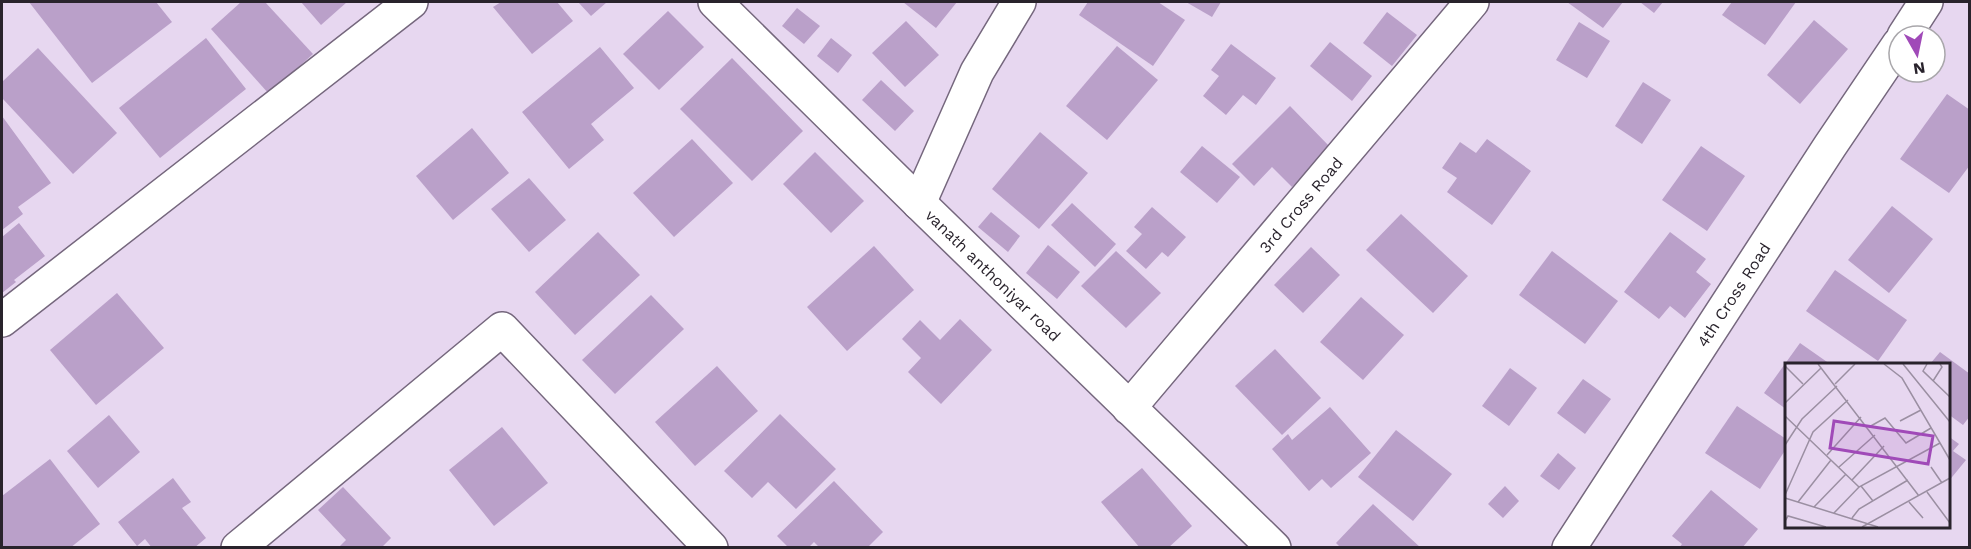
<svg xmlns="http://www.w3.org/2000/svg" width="1971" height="549" viewBox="0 0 1971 549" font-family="'Work Sans',sans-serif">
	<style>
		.building { fill: #baa0c9 }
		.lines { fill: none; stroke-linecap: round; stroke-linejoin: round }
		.minor-casing { stroke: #75677d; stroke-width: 36 }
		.minor { stroke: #fff; stroke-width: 33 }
		.labels { text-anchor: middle; stroke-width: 4.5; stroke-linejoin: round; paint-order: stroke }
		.street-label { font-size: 16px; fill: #29232c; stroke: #fff }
		.inset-road { fill: none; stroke: #9b8fa2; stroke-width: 1.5 }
		.view { fill: #a04ab8; fill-opacity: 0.15; stroke: #a04ab8; stroke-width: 3 }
		.inset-edge { fill: none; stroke: #29232c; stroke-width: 3 }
	</style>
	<rect width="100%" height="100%" fill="#e7d7f0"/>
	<g class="building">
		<path d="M29,2H156L172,22L92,83Z"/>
		<path d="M241,2H265L313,54L269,94L211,29Z"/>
		<path d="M301,2H347L321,25Z"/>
		<path d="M501,2H557L573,21L532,54L493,7Z"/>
		<path d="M578,2H607L591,16Z"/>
		<path d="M903,2H957L936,28Z"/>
		<path d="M1088,2H1158L1185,20L1153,66L1079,15Z"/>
		<path d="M1186,2H1221L1212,17Z"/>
		<path d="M1567,2H1623L1603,28Z"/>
		<path d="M1640,2H1663L1654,13Z"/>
		<path d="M1732,2H1796L1765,45L1722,15Z"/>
		<path d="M797,8L820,26L804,44L782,26Z"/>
		<path d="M668,11L704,47L659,90L623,54Z"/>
		<path d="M1387,12L1417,35L1392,66L1363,43Z"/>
		<path d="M1814,20L1848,49L1800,104L1767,75Z"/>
		<path d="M906,21L939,55L905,87L872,53Z"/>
		<path d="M1579,22L1610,41L1587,78L1556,60Z"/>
		<path d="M206,38L246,89L160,158L119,108Z"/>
		<path d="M831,38L852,55L838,73L817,56Z"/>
		<path d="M1330,42L1372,76L1352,101L1310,66Z"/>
		<path d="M1231,44L1276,78L1256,105L1243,95L1226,115L1203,96L1219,76L1211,70Z"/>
		<path d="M1117,46L1158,80L1107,140L1066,106Z"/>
		<path d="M600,47L634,88L591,124L604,140L569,169L522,112Z"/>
		<path d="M38,48L117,133L73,174L2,98V82Z"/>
		<path d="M732,58L803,131L752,181L680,109Z"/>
		<path d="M881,80L914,111L895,131L862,100Z"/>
		<path d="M1643,82L1671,100L1642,144L1615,126Z"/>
		<path d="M1947,94L1970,110V165L1949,193L1900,159Z"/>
		<path d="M1290,106L1331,148L1292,187L1272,167L1254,186L1232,164Z"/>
		<path d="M2,116L51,183L18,207L23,214L2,230Z"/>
		<path d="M472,128L509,173L453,220L416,176Z"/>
		<path d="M1040,132L1088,173L1039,229L992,189Z"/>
		<path d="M692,139L733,183L674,237L633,193Z"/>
		<path d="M1487,139L1531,171L1492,225L1447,192L1457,178L1442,168L1460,142L1476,153Z"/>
		<path d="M1202,146L1240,177L1217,203L1180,172Z"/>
		<path d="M1701,146L1745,176L1707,231L1662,200Z"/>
		<path d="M815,152L864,201L831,233L783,184Z"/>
		<path d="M529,178L566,220L529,252L491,209Z"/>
		<path d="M1072,203L1116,244L1095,267L1051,225Z"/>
		<path d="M1892,206L1933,239L1889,293L1848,260Z"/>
		<path d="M1152,207L1186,237L1168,257L1162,252L1146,269L1126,251L1142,234L1134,227Z"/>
		<path d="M991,212L1020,236L1008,252L978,227Z"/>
		<path d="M1401,214L1468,276L1433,313L1366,250Z"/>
		<path d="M19,223L45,256L14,280L16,282L2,293V237Z"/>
		<path d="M598,232L640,275L575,335L535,292Z"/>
		<path d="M1670,232L1706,259L1696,272L1711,284L1685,318L1670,306L1659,319L1624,292Z"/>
		<path d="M1048,245L1080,272L1057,299L1026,273Z"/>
		<path d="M874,246L914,290L847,351L807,307Z"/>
		<path d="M1311,247L1340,275L1303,313L1274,285Z"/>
		<path d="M1116,251L1161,293L1126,328L1081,286Z"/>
		<path d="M1552,251L1618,301L1585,344L1519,295Z"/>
		<path d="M1835,270L1907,320L1878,361L1806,311Z"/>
		<path d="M117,293L164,348L96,405L50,350Z"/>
		<path d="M651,295L684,329L615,394L582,360Z"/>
		<path d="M1361,297L1404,335L1363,380L1320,342Z"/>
		<path d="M960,319L992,350L941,404L908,372L921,358L902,339L920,320L940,340Z"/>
		<path d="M1800,343L1830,364H1786V409L1764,393Z"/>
		<path d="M1275,349L1321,398L1282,435L1235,386Z"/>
		<path d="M1940,352L1970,374V416L1963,425L1948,414V364H1930Z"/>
		<path d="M717,366L758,411L695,466L655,422Z"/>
		<path d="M1510,368L1537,388L1509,426L1482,406Z"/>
		<path d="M1583,379L1611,399L1585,434L1557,413Z"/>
		<path d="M1737,406L1786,439V449L1760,489L1705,453Z"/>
		<path d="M1330,407L1371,453L1331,488L1322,479L1309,491L1272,449L1288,434L1292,440Z"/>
		<path d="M780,414L836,469L796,509L768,482L752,498L724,471Z"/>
		<path d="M109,415L140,452L98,488L67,451Z"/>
		<path d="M502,427L548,483L494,526L449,470Z"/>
		<path d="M1396,430L1452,474L1413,521L1358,477Z"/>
		<path d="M1948,436L1959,444L1953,451L1966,460L1948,482Z"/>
		<path d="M1558,453L1576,468L1559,490L1540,476Z"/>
		<path d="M50,459L100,524L70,548H2V496Z"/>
		<path d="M1142,468L1192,526L1168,548H1140L1101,502Z"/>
		<path d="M173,478L191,502L182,508L206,538L194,548H152L145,539L137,546L118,522Z"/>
		<path d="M834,481L883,532L867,548H820L814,542L808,548H789L777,536Z"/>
		<path d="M1505,486L1519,501L1503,518L1488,504Z"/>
		<path d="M343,487L391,538L381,548H338L346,540L318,510Z"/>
		<path d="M1711,490L1758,529L1742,548H1679L1682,544L1672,536Z"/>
		<path d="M1373,504L1421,548H1341L1336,543Z"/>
	</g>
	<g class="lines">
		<g class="minor-casing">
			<g id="minor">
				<path id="s1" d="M715,2L919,203L1274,548"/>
				<path d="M1904,36L1926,2"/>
				<path d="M919,203L977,72L1019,2"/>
				<path d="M2,320L411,2"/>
				<path id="s2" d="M1129,408L1472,2"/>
				<path d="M238,548L502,329L711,548"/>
				<path id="s3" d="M1569,548L1830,146L1899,44"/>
			</g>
		</g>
		<use href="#minor" class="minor"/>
	</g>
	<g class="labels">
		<g class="street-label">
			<text dy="6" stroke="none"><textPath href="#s2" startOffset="266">3rd Cross Road</textPath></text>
			<text dy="6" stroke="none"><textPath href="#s1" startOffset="390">vanath anthoniyar road</textPath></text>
			<text dy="6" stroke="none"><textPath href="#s3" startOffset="302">4th Cross Road</textPath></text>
		</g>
	</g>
	<g transform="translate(1785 363)">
		<rect width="165" height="165" fill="#e7d7f0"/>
		<path class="inset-road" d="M33,1L134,133M99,1L117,15L165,97M118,1L165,59M142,1L138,8L165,34M0,3L18,21M148,18L157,4L155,1M50,21L70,1M0,40L36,5M0,53L74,124M115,58L136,47M84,64L100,55L121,80L146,65M0,82L17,56L52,23M42,92L76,54M54,104L90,72M146,104L157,120M67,117L99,83M76,123L88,138M142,129L165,160M0,132L28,69L63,37M0,135L93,164M13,139L46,97M124,139L138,155M29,144L61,111M49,150L74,124L155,80M67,155L74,146L123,117M0,158L3,153L41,164M77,164L165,115"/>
		<path class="view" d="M49,58L148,73L143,101L45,85Z"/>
		<rect width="165" height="165" class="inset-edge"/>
	</g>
	<rect width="1971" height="549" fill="none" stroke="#29232c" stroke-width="6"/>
	<g transform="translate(1917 54) rotate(171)"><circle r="28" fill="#ffffff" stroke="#a9a7ab" stroke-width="1.5"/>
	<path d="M0-4.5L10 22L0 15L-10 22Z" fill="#a04ab8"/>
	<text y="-9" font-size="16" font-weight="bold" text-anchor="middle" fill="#29232c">N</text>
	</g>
</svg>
